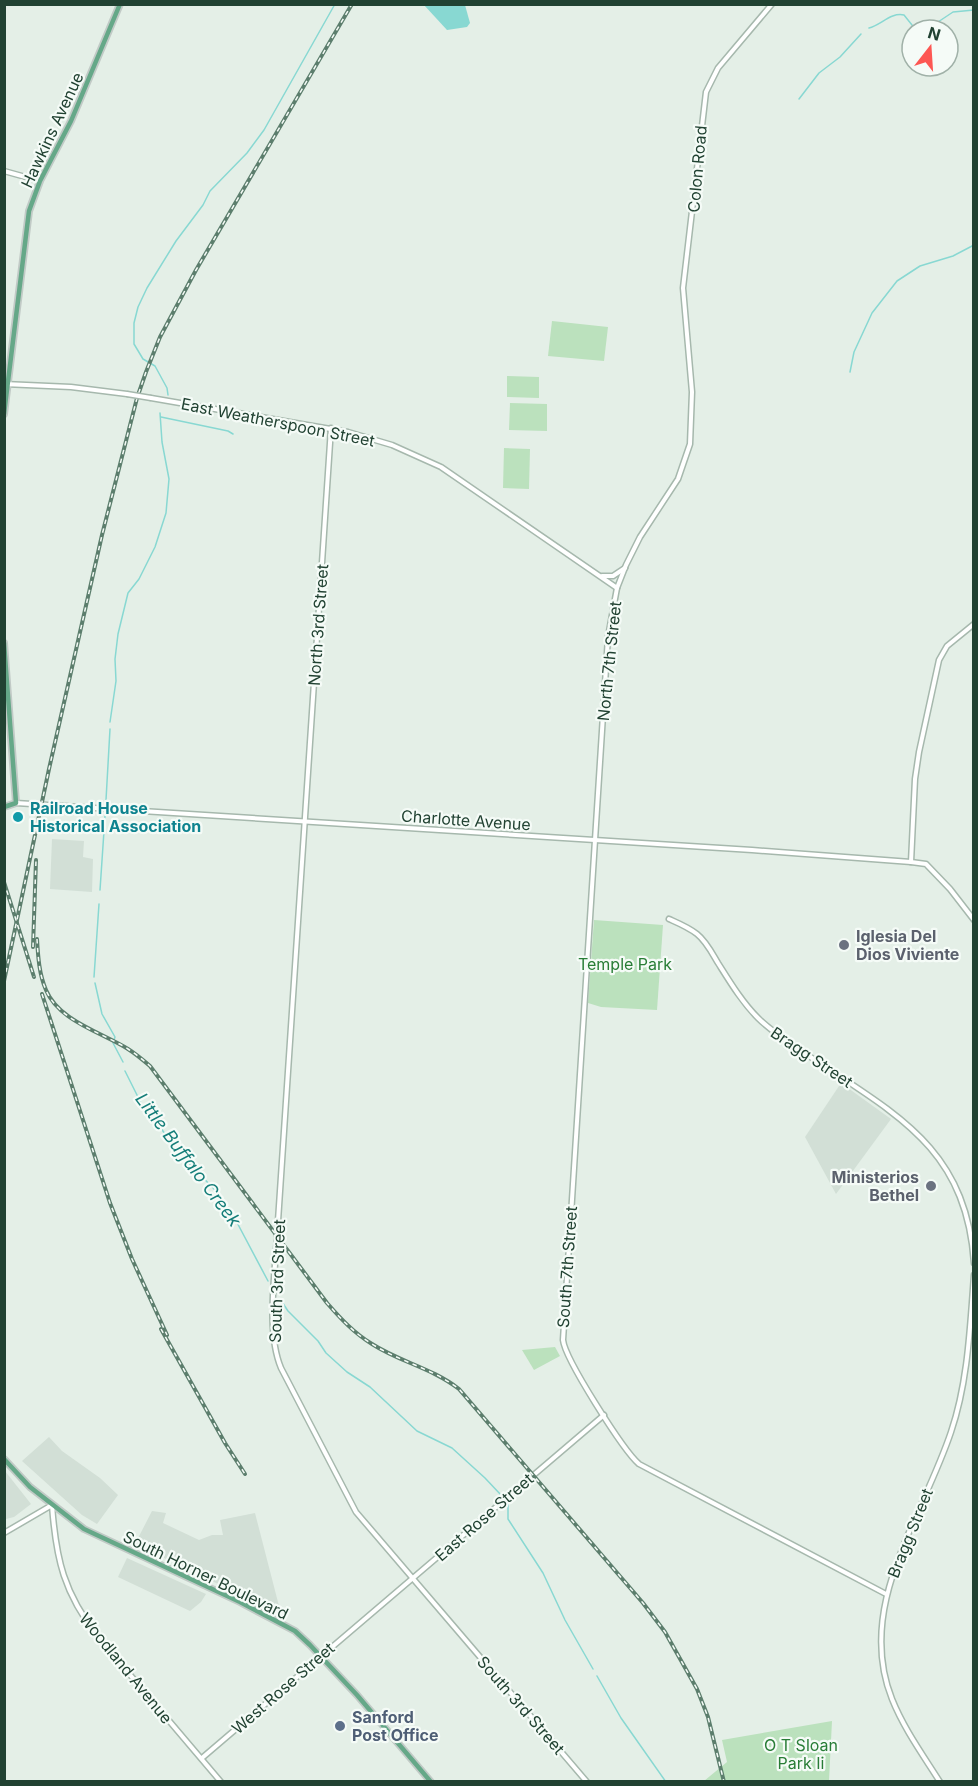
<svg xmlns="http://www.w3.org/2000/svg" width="978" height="1786" viewBox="0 0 978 1786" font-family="Inter,sans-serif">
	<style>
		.built { fill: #d2dfd6 }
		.green { fill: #bbe1bd }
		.water { fill: #88d8d2 }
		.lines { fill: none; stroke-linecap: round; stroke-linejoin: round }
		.stream { stroke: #88d8d2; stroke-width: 1.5 }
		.minor-casing { stroke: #a6b8ad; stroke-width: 7 }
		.major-casing { stroke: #c1cac6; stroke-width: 8 }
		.minor { stroke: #fff; stroke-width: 4 }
		.major { stroke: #65a888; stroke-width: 4.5 }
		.rail-casing { stroke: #5c7e6d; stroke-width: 4 }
		.rail { stroke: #f5fbf7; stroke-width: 1.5; stroke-dasharray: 4.5; stroke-linecap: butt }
		.minor-bridge-casing { stroke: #a6b8ad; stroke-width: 7; stroke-linecap: butt }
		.minor-bridge { stroke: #fff; stroke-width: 4 }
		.culture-dot { fill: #0f9aa8; stroke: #f5fbf7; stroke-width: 2 }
		.worship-dot { fill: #6b7280; stroke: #f5fbf7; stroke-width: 2 }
		.service-dot { fill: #5c6f8a; stroke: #f5fbf7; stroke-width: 2 }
		.labels { text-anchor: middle; stroke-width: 4.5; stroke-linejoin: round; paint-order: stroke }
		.street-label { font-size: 16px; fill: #214232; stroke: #f5fbf7 }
		.culture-label { font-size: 16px; font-weight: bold; fill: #0d838f; stroke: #f5fbf7; text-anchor: start }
		.worship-label { font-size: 16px; font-weight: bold; fill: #5b616d; stroke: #f5fbf7; text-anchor: start }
		.park-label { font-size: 16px; fill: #287d36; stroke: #f5fbf7 }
		.service-label { font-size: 16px; font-weight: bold; fill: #4e5e75; stroke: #f5fbf7; text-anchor: start }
		.water-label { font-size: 18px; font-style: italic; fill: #157e79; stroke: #f5fbf7 }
	</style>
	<rect width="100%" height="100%" fill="#e4efe7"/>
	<g class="built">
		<path d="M52,839L84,841L83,857L93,859L92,892L50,889Z"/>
		<path d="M841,1083L891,1119L836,1194L805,1137Z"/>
		<path d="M49,1437L62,1451L100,1478L118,1495L97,1524L82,1515L22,1461Z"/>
		<path d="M5,1471L31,1504L14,1517L6,1519L4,1517Z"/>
		<path d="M152,1511L166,1513L163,1523L199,1540L212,1535H223L220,1520L255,1513L279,1606L272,1610L135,1544Z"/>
		<path d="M127,1558L206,1594L201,1602L190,1611L118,1577Z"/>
	</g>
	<g class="green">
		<path d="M552,321L608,327L604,361L548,356Z"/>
		<path d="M507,376L539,377V398L507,397Z"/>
		<path d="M510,403L547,404V431L509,430Z"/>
		<path d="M504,448L530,449L529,489L503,488Z"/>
		<path d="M594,920L663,925L657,1010L601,1007L588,1003Z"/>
		<path d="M555,1347L560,1356L534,1370L522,1350Z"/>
		<path d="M832,1721L829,1781H704L727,1762L722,1740Z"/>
	</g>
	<path class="water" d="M424,5H465L470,23L467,27L447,30Z"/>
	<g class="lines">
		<g class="stream">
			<path d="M869,28C881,25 891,12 904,15L916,30"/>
			<path d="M926,30L953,12L974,10"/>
			<path d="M799,99L819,73L840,57L861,34"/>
			<path d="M850,372L854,352L872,313L897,281L920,266L953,256L974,245"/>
			<path d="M168,395L167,388L155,366L143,359L134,344V323L138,307L147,288L176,241L203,205L210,191L247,153L264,130L335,4"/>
			<path d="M161,417L228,431L233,434"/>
			<path d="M110,722L116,681L115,659L118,634L128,593L139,579L155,547L166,513L169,479L162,442L160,413"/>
			<path d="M106,800L110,729"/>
			<path d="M100,890L105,816"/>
			<path d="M94,977L99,904"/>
			<path d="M95,983L102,1014L115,1037L113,1043L123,1062"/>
			<path d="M125,1071L142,1105L161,1128L174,1148L216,1191L233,1215L268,1281"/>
			<path d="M280,1299L288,1311L318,1341L326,1353L347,1372L370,1387L417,1431L452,1448L485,1478L501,1495"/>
			<path d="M508,1503V1519L543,1573L565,1620L593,1669"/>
			<path d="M597,1676L621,1718L666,1782"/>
		</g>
		<g class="minor-casing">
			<g id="minor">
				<path d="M772,4L718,68L706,92L683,288L692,392L690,444L678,479L640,537L626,565L617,588L608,637L563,1340C565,1359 623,1450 639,1464L886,1594"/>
				<path d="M4,171L40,181"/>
				<path d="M4,384L71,387L127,394"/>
				<path d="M151,398L348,432L392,445L441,467L617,588"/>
				<path d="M331,428L277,1236C275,1276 266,1332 281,1368L356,1512L587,1782"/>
				<path d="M602,576H613L625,568"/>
				<path d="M16,803L752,850L911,862L926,864L950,889L974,920"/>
				<path d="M911,862L915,779L919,752L939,660L947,646L974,624"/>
				<path d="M669,919C678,923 688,927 697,934C706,941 712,953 718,963C730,982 742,1002 758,1018C773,1033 792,1044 809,1056C895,1114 966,1147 974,1263"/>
				<path d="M4,1533L52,1505C56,1560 64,1593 98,1637L221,1782"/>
				<path d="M202,1758L604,1415"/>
				<path d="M940,1782C923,1755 904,1729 892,1699C855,1606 922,1519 951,1432C968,1382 970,1327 974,1275"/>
			</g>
		</g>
		<g class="major-casing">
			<g id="major">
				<path d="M4,414L29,211L40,181L71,121L120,4"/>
				<path d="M4,643L16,803L4,807"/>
				<path d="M4,1459L30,1487L84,1529L240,1602L295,1631L310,1645L357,1695L431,1782"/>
			</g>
		</g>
		<use href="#minor" class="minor"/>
		<use href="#major" class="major"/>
		<g class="rail-casing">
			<g id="rail">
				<path d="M4,882L34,977"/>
				<path d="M37,939C38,956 39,974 46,990C59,1021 101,1032 128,1049C136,1054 143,1060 150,1066L327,1303C341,1319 354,1333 372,1344C400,1362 432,1368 459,1389L643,1603L665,1632L697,1689L708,1717L724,1782"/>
				<path d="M33,947L36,860"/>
				<path d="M4,981L49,769L102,535L137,398L146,372L160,337L196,270L352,4"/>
				<path d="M42,994L110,1203L132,1259L167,1335"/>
				<path d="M161,1329L225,1443L245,1474"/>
			</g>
		</g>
		<use href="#rail" class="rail"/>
		<g class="minor-bridge-casing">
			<path id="minor-bridge" d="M127,394L151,398"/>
		</g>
		<use href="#minor-bridge" class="minor-bridge"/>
	</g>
	<circle class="culture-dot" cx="18" cy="817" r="6"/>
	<g class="worship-dot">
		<circle cx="844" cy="945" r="6"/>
		<circle cx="931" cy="1186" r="6"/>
	</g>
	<circle class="service-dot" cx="340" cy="1726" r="6"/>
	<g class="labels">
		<g class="street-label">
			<text transform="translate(52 130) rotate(-65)" y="6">Hawkins Avenue</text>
			<text transform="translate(697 169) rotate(-85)" y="6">Colon Road</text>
			<text transform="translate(278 422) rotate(11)" y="6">East Weatherspoon Street</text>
			<text transform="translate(318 625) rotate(-86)" y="6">North 3rd Street</text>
			<text transform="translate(609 661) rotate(-84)" y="6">North 7th Street</text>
			<text transform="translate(466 820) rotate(4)" y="6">Charlotte Avenue</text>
			<text transform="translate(812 1057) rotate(34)" y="6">Bragg Street</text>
			<text transform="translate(567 1267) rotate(-86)" y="6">South 7th Street</text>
			<text transform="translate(277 1281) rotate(-88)" y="6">South 3rd Street</text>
			<text transform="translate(484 1517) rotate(-41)" y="6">East Rose Street</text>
			<text transform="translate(910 1533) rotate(-68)" y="6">Bragg Street</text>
			<text transform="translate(206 1575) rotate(26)" y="6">South Horner Boulevard</text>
			<text transform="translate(126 1668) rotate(51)" y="6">Woodland Avenue</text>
			<text transform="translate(283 1688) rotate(-41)" y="6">West Rose Street</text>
			<text transform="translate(521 1705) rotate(49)" y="6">South 3rd Street</text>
		</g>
		<g class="culture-label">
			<text x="30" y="814">Railroad House<tspan x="30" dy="18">Historical Association</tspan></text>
		</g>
		<g class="worship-label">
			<text x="856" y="942">Iglesia Del<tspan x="856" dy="18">Dios Viviente</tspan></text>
			<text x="919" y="1183" text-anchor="end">Ministerios<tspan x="919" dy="18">Bethel</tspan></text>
		</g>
		<g class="park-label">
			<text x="625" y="970">Temple Park</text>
			<text x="801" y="1751">O T Sloan<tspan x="801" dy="18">Park Ii</tspan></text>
		</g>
		<g class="service-label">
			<text x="352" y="1723">Sanford<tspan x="352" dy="18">Post Office</tspan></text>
		</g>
		<g class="water-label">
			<text transform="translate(188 1160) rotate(53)" y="6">Little Buffalo Creek</text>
		</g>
	</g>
	<rect width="978" height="1786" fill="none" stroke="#214232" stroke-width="12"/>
	<g transform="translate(930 48) rotate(17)"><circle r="28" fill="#f5fbf7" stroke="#a0b1a8" stroke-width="1.5"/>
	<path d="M0-4.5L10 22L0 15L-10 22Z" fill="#fd5753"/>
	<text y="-9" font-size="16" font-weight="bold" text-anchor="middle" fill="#214232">N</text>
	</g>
</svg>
